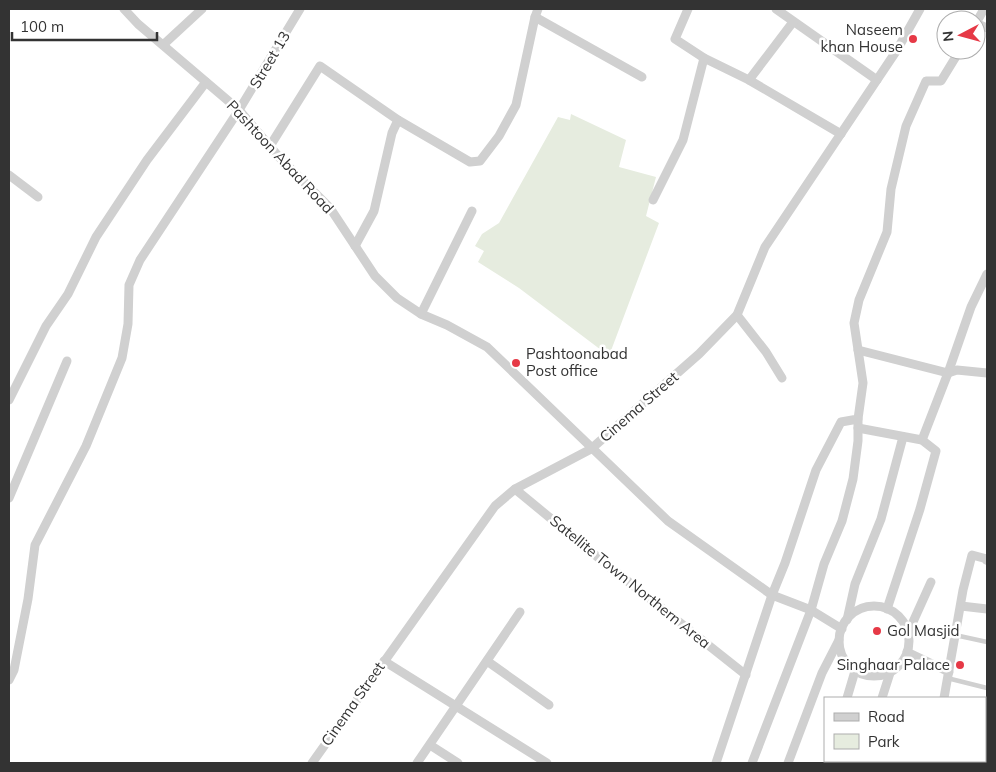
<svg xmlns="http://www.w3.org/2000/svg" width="996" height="772" viewBox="0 0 996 772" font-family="Mulish,sans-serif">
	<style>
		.green { fill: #e6ecdf }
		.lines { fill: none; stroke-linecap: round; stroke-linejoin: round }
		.service { stroke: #d0d0d0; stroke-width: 4.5 }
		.minor { stroke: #d0d0d0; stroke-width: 9 }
		.tertiary { stroke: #d0d0d0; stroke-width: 10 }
		.poi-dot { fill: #e63946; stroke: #fff; stroke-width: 2 }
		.labels { text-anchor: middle; stroke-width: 5; stroke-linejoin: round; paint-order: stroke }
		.poi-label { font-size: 15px; fill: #333; stroke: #fff; text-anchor: end }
		.street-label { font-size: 15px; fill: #333; stroke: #fff }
	</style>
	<rect width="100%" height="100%" fill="#fff"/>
	<path class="green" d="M571,114L626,140L619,167L656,177L646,216L659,223L609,356L519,288L478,262L484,251L475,246L482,234L499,223L558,117L570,120Z"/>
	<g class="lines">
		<g class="service">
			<path d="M955,635L987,642"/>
			<path d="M947,678L987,688"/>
			<path d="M985,731H987"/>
			<path d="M935,761L946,763"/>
		</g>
		<g class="minor">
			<path d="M124,9L138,24L239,110L279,157L330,208L375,276L397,298L421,314L447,325L487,347L668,521L772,595L811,610L842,629"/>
			<path d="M688,9L675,39L704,58L749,80L841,134"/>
			<path d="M776,9L877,80"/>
			<path d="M535,17L642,77"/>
			<path d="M976,23L984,9"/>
			<path d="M976,23L987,28"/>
			<path d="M163,45L202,9"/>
			<path d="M749,80L793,22"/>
			<path d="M270,146L320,66L398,120L470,162L480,161L499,136L516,105L535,17L538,9"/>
			<path d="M9,175L38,197"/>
			<path d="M653,200L683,140L704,58"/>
			<path d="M355,246L374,211L392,133L398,120"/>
			<path d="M421,314L472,211"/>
			<path d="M737,315L766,352L782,378"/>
			<path d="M858,350L948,373L957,370L987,373"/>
			<path d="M9,400L46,326L68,294L96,237L147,160L206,82"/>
			<path d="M858,428L922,440L936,451L920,509L887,609"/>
			<path d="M922,440L948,373L971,307L987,274"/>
			<path d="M515,489L606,564L746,675"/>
			<path d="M9,498L67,361"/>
			<path d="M961,606L987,609"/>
			<circle cx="874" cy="641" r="35"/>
			<path d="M847,620L855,584L881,519L903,437"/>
			<path d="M908,633L931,582"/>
			<path d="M907,652L949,672"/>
			<path d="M384,661L547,763"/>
			<path d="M487,661L549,705"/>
			<path d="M9,680L14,670L28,599L35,545L86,446L122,358L128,324L129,285L140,260L239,110L300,9"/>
			<path d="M847,698L855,671"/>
			<path d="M882,698L890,673"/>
			<path d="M944,698L963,590L972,555L987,559"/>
			<path d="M430,745L458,763"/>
			<path d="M312,763L495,506L515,489L591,449L699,354L737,315L765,247L897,50L920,9"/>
			<path d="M417,763L520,612"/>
			<path d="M716,763L772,595L785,563L816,470L841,422L858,419L863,383L854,323L859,300L887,232L891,189L906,126L926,81H941L960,50"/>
			<path d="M752,763L811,610L824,564L842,521L853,479L858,441V419"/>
			<path d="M788,763L822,673L839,640"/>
			<path d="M829,763V761"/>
			<path d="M862,763L863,761"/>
			<path d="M930,763V761"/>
		</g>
		<path class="tertiary" d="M987,559V560"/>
	</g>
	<g class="poi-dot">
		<circle cx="913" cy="39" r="5"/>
		<circle cx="516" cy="363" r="5"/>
		<circle cx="877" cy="631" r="5"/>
		<circle cx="960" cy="665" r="5"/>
	</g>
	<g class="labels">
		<g class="poi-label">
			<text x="903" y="35">Naseem<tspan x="903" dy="17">khan House</tspan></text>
			<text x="526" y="359" text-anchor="start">Pashtoonabad<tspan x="526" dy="17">Post office</tspan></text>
			<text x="887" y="636" text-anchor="start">Gol Masjid</text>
			<text x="950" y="670">Singhaar Palace</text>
		</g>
		<g class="street-label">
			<text transform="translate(270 60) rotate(-59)" y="5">Street 13</text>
			<text transform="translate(280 157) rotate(47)" y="5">Pashtoon Abad Road</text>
			<text transform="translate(639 407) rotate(-41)" y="5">Cinema Street</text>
			<text transform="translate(630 582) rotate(39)" y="5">Satellite Town Northern Area</text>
			<text transform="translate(353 704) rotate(-55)" y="5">Cinema Street</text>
		</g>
	</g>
	<rect width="996" height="772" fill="none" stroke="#333333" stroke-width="20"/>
	<rect x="824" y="697" width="162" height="65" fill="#ffffff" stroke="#adadad"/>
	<rect x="834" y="713" width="25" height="8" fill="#d0d0d0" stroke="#adadad"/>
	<text x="868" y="722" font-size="15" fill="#333333">Road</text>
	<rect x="834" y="734" width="25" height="15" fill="#e6ecdf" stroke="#adadad"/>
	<text x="868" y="747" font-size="15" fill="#333333">Park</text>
	<g transform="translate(961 35) rotate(264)"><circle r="24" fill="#ffffff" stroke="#adadad"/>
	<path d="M0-4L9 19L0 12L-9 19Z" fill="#e63946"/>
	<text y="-8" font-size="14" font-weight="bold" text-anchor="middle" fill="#333333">N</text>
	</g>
	<path d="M12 32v8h145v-8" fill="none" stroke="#333333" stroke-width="2.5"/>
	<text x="20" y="32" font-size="15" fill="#333333" stroke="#ffffff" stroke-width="4" paint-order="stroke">100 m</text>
</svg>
